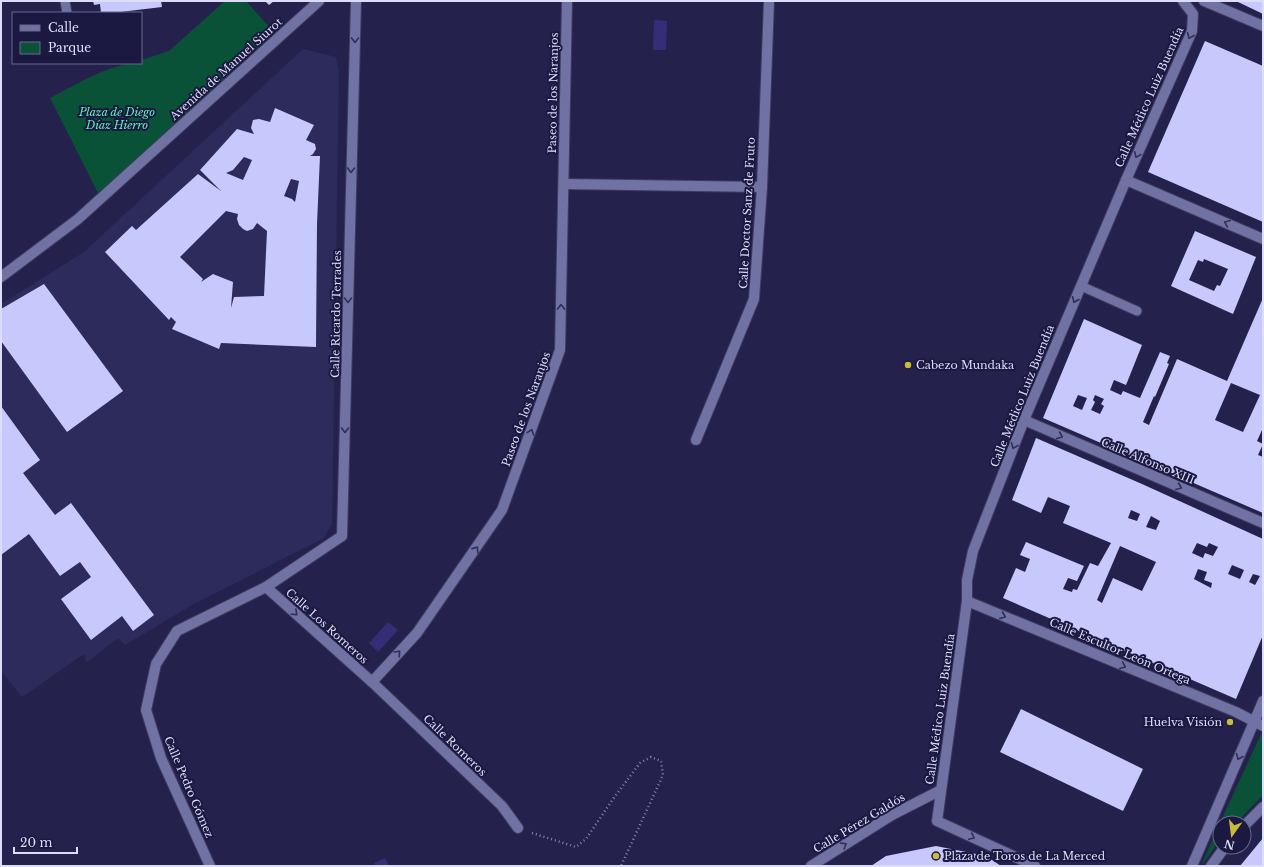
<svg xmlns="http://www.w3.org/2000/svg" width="1264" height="867" viewBox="0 0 1264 867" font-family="'Libre Baskerville',serif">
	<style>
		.built { fill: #2d2a5c }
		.green { fill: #095238 }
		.water { fill: #352e77 }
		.building { fill: #c7c9fd; fill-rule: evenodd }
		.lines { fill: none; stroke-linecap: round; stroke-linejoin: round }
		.lane-casing { stroke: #403b61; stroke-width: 11 }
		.street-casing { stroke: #403b61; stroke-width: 12 }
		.secondary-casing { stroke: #403b61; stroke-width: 12 }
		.path { stroke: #8585a8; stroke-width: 2.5; stroke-dasharray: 1 3; stroke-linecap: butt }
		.lane { stroke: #7172a4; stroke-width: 9 }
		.street { stroke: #7172a4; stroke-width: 10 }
		.secondary { stroke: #7172a4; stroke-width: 10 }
		.oneway { stroke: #302e5a }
		.poi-dot { fill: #c9bb3b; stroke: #1b1841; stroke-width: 1.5 }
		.labels { text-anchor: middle; stroke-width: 4; stroke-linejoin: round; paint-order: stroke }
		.street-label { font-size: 11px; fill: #dcddf9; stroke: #1b1841 }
		.park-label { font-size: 11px; font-style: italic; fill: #62f1b6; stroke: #1b1841 }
		.poi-label { font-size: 11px; fill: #dcddf9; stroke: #1b1841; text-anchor: start }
	</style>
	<rect width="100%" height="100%" fill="#24224d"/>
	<path class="built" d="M303,49L336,57L339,71L332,524L324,538L194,604L125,645L118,638L86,663L84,654L22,697L1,671V304L84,252Z"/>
	<g class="green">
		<path d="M225,1H246L279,38L101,199L50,98C78,84 109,63 141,63V60L169,51Z"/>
		<path d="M1261,734L1263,735V795L1236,823H1220Z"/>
		<path d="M1220,823V840L1201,866Z"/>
	</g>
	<g class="water">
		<path d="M654,20L667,21L666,50H653Z"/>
		<path d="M388,622L398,630L378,652L369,643Z"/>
		<path d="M385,858L389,866H375L374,863Z"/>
	</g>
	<g class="building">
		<path d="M93,1H161L162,7L112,13H101L100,4L94,5Z"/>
		<path d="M265,1H274L269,5Z"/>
		<path d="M1236,1H1263V14Z"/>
		<path d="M1205,41L1263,66V222L1148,172Z"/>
		<path d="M275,108L314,125L306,140L315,144L316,149L313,154L310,156H320L317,224L316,347L221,343L219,349L172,329L176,322L171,317L169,320L105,252L132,226L136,230L198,174L221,191L200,170L237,129L254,134L251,128L253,120L259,119L270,122ZM244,157L252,160L243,180L226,173L233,170ZM291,179L299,181L295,202L292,199L284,196ZM226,211L238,214L237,219L239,225L243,229L247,231L253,229L257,223L267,231L264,296L234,297L231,308L233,282L213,274L201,282L203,279L180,257Z"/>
		<path d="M1195,231L1256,257L1233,314L1171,286ZM1204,259L1228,269L1220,286L1217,285L1214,291L1189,280L1198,260L1203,262Z"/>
		<path d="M44,284L123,391L67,432L1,341V309Z"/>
		<path d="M1263,298V431L1262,430L1257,441L1263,444L1258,455L1263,457V513L1043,418L1084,319L1142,345L1126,385L1114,380L1110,390L1121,395L1123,391L1140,398L1160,352L1170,356L1167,363L1169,364L1155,397L1154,396L1143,422L1149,425L1177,359L1227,381ZM1231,383L1260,395L1243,432L1215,420ZM1078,395L1087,398L1082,410L1073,406ZM1095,395L1104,399L1101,404L1104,406L1100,414L1091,410L1095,402L1093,400Z"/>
		<path d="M1,406L40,460L23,473L55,515L71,503L154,615L133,631L122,616L91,640L61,599L91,577L80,562L60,576L29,534L1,555Z"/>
		<path d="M1036,438L1142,484L1263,539V635L1236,699L1003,598L1016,568L1025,572L1030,559L1020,555L1026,542L1084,566L1077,581L1068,578L1063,589L1072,592L1073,589L1077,590L1090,563L1098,566L1111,543L1063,523L1070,506L1048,497L1041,513L1012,500ZM1131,510L1140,514L1137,521L1128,518ZM1151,516L1160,521L1156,530L1146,527ZM1197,543L1207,547L1209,543L1218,547L1213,556L1205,553L1203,558L1192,553ZM1120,546L1156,562L1142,591L1113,578L1102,603L1097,600ZM1232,565L1244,570L1240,579L1228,574ZM1198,569L1207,572L1204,580L1212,583L1211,588L1194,579ZM1253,574L1260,576L1255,585L1249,582Z"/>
		<path d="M1021,709L1143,769L1123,811L1000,752Z"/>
		<path d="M1263,838V866H1240Z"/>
		<path d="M936,846L986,856L1001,866H871L886,856Z"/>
	</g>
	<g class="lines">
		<g class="lane-casing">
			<g id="lane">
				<path d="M65,1L67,13"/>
				<path d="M1081,286L1137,311"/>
			</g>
		</g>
		<g class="street-casing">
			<g id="street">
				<path d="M1204,1L1263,26"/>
				<path d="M1126,180L1263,239"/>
				<path d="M564,184L762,187"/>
				<path d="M1024,420L1263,523"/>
				<path d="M696,440L754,299L762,187L769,1"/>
				<path d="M266,587L372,682L502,806L518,828"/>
				<path d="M967,601L1236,712L1263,726"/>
				<path d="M372,682L417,633L502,510L560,350L567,1"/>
				<path d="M210,866L161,758L146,710L156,664L177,631L266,587L342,536L356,1"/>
				<path d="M811,866L892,815L941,790"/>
			</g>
		</g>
		<g class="secondary-casing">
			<g id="secondary">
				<path d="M1,277L78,219L319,1"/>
				<path d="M1244,826L1263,807"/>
				<path d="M1035,866L937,821L967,601V580L973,551L1024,420L1126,180L1192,31L1193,14L1183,1"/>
				<path d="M1192,866L1263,701"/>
				<path d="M1211,866L1225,847"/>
			</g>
		</g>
		<path class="path" d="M532,833L576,847L586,839L613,799L640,763L651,757L661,761L663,775L621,866"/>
		<use href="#lane" class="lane"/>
		<use href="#street" class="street"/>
		<use href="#secondary" class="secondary"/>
	</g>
	<defs><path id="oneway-chevron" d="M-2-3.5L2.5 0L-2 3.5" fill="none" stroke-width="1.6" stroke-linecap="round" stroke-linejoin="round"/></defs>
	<g class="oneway">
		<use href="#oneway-chevron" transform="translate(1190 36) rotate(112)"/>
		<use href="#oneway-chevron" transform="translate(355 40) rotate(91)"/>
		<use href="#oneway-chevron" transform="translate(1137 155) rotate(114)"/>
		<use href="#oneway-chevron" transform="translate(351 170) rotate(91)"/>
		<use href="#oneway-chevron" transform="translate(1227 223) rotate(-157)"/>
		<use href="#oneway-chevron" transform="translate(348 300) rotate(91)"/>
		<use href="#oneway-chevron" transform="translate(1075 300) rotate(113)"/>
		<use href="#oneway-chevron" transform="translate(561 307) rotate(-89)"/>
		<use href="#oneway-chevron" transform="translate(345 430) rotate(91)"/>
		<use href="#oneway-chevron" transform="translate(531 432) rotate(-70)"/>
		<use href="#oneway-chevron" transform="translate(1060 436) rotate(23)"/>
		<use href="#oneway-chevron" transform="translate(1014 446) rotate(112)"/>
		<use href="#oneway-chevron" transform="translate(1179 487) rotate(23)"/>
		<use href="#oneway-chevron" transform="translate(476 549) rotate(-55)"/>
		<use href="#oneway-chevron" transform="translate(295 613) rotate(42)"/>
		<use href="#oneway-chevron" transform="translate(1003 616) rotate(23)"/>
		<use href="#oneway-chevron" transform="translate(398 653) rotate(-47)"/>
		<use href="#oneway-chevron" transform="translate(1123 666) rotate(23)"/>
		<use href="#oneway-chevron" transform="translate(1239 757) rotate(113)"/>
		<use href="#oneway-chevron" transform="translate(972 837) rotate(25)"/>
		<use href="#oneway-chevron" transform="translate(844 845) rotate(-32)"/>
	</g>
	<g class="poi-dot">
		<circle cx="908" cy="365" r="4"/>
		<circle cx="1230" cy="722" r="4"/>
		<circle cx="936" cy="856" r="4"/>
	</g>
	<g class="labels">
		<g class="street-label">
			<text transform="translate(226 69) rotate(-42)" y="4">Avenida de Manuel Siurot</text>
			<text transform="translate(553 93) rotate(-89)" y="4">Paseo de los Naranjos</text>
			<text transform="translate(1149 97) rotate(-66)" y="4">Calle Médico Luiz Buendía</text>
			<text transform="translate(747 213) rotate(-87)" y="4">Calle Doctor Sanz de Fruto</text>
			<text transform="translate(336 314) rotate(-89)" y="4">Calle Ricardo Terrades</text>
			<text transform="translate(1022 396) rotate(-68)" y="4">Calle Médico Luiz Buendía</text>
			<text transform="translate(526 409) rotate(-70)" y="4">Paseo de los Naranjos</text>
			<text transform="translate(1148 461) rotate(23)" y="4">Calle Alfonso XIII</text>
			<text transform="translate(327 626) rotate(42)" y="4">Calle Los Romeros</text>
			<text transform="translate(1120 651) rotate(23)" y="4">Calle Escultor León Ortega</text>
			<text transform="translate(940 709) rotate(-82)" y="4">Calle Médico Luiz Buendía</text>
			<text transform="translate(455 745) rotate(44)" y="4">Calle Romeros</text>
			<text transform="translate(189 787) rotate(67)" y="4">Calle Pedro Gómez</text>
			<text transform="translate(859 823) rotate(-31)" y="4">Calle Pérez Galdós</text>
		</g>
		<g class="park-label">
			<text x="117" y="116">Plaza de Diego<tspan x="117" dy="13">Díaz Hierro</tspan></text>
		</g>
		<g class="poi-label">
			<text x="916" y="369">Cabezo Mundaka</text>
			<text x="1222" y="726" text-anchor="end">Huelva Visión</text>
			<text x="944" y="860">Plaza de Toros de La Merced</text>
		</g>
	</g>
	<rect width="1264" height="867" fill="none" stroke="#dcddf9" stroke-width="4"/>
	<rect x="12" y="12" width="130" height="52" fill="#1b1841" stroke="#68678b"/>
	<rect x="20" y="25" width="20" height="6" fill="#7172a4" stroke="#68678b"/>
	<text x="48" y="32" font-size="12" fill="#dcddf9">Calle</text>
	<rect x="20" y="42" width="20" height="12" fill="#095238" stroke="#68678b"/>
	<text x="48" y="52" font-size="12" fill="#dcddf9">Parque</text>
	<g transform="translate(1232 835) rotate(194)"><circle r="19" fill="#1b1841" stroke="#68678b"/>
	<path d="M0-3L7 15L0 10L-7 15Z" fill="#c9bb3b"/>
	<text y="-6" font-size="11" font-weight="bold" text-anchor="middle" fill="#dcddf9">N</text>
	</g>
	<path d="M14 847v6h63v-6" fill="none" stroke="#dcddf9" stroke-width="2"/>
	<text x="20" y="847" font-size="12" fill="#dcddf9" stroke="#1b1841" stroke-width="3" paint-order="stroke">20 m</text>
</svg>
